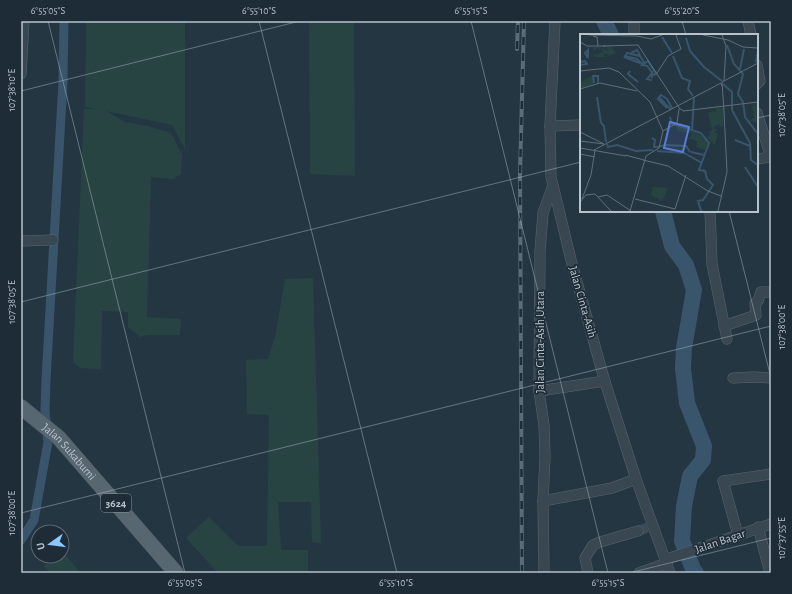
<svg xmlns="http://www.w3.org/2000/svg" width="792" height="594" viewBox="0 0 792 594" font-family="'Alegreya Sans',sans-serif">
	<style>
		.green { fill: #274443 }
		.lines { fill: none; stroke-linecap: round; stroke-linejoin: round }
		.canal { stroke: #38556b; stroke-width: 9 }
		.river { stroke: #38556b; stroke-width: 16 }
		.street-tunnel { stroke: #3b4b58; stroke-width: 10; stroke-dasharray: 10 5; stroke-linecap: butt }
		.street-casing { stroke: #576570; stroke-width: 11 }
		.primary-casing { stroke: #46535f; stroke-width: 16 }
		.street { stroke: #394752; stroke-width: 10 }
		.primary { stroke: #576772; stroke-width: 15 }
		.rail-casing { stroke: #5b6c79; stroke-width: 4 }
		.rail { stroke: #1e2c38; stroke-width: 2.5; stroke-dasharray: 8; stroke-linecap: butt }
		.ticks { fill: none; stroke: #b6c2cc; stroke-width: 1; stroke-opacity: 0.45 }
		.labels { text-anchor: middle; stroke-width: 3.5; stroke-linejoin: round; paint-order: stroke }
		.shield { fill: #1e2c38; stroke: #8895a0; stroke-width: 1 }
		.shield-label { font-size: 11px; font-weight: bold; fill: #b6c2cc }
		.street-label { font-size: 12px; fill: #b6c2cc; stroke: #1e2c38 }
		.inset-river { fill: none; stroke: #38556b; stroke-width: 2 }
		.inset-road { fill: none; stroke: #5f6e7a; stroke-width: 1 }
		.view { fill: #5a7cd3; fill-opacity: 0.15; stroke: #5a7cd3; stroke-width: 2 }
		.inset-edge { fill: none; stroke: #b6c2cc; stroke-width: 2 }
		.neatline { fill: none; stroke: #b6c2cc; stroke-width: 1.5 }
		.ticks-label { font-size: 10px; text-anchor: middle; fill: #b6c2cc }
	</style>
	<rect width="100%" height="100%" fill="#253643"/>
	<g class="green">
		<path d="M86,21H185V149L172,125L106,111L125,122L148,126L171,133L182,155L181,174L173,179L151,177L147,317L181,319L180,335H147L140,337L128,327V312L102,311L101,369L80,368L73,362L84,109H95L85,107Z"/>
		<path d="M309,21H354L355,176L310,174Z"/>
		<path d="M313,278L321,543L312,542L311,502H278L281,550H308V573H218L186,538L209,517L238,546H267L269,415L247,414L246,360L268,359L275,337L285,279Z"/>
		<path d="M62,551L81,573H50L44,566L57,556H62Z"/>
	</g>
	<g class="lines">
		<path class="canal" d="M21,540L34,520L48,442L45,411L46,380L63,81L64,21"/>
		<g class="river">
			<path d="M604,21L611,35"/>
			<path d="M663,211L672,246L686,265L694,290L684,348L683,368L687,403L704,446L703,460L690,476L684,506L682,541L693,569L696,573"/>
		</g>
		<path class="street-tunnel" d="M638,531L652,526"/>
		<g class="street-casing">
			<g id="street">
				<path d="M555,21L550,126L551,177L572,264L605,382L636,479L670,573"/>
				<path d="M748,21L751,35"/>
				<path d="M634,35V21"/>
				<path d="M757,65L760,81L757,84"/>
				<path d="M21,74L24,21"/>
				<path d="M757,113L771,157"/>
				<path d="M550,126L581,125"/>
				<path d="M757,159L771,157"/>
				<path d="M710,211L712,264L727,339"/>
				<path d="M21,241L53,240"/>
				<path d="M724,326L756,315L755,303L758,301L761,292H771"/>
				<path d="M733,378L754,377L771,378"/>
				<path d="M539,391L605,381"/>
				<path d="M543,501L612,488L636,479"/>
				<path d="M758,527L770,573"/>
				<path d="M738,535L723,481L771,474"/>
				<path d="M670,558L771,524"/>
				<path d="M544,573L543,501L545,457L544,425L539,391L540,251L543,213L553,185"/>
				<path d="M588,573L585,558L593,545L600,542L638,531"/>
				<path d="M639,573L667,563"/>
			</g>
		</g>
		<g class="primary-casing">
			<g id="primary">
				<path id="s1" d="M21,407L59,438L176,573"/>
			</g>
		</g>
		<use href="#street" class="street"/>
		<use href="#primary" class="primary"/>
		<g class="rail-casing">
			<g id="rail">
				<path d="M517,49L518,21"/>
				<path d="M522,573L520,174L524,21"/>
			</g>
		</g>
		<use href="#rail" class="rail"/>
	</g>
	<path class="ticks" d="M48,21L185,573M259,21L397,573M471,21L608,573M682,21L686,35M21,91L300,21M757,118L771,115M729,211L771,378M21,302L581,162M21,513L771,326M629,573L771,538"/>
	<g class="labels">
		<rect class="shield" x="101" y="494" width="30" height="18" rx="3"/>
		<g class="shield-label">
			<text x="116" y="507">3624</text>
		</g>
		<g class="street-label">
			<text transform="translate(583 302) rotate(74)" y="4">Jalan Cinta-Asih</text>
			<text transform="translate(540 342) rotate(-90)" y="4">Jalan Cinta-Asih Utara</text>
			<text dy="4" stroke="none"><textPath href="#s1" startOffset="66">Jalan Sukabumi</textPath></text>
			<text transform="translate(720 541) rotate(-19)" y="4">Jalan Bagar</text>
		</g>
	</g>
	<g transform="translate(580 34)">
		<rect width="178" height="178" fill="#253643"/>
		<path d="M26,12H31L36,19L29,22L26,20H23L26,23H15L13,21V13H20V16L18,14L13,17L14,21L23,18L20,13L29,18ZM12,42L14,50L3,54L0,52V48ZM176,69H178V89L169,87L174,84L172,73ZM136,74H143V92L140,93L139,90L132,94L138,96L134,98L138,100L135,111L126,102L128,103L131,100L128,99L132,96L128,79L131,78L132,75L135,79ZM97,93V92L120,100L128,108L125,116L116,113L118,107L101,103L110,104L112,100L97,96ZM73,153L88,154L82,167L71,161Z" fill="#274443"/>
		<path class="inset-river" d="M82,3L92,19M106,4L110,17M147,11L154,30L163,40L158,60L163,68L165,83L178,100M8,16V23H7L5,19ZM110,17L124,33L142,47M47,19L60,22L64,28L62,30L57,25L45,22ZM51,19L57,16L60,21M93,22L102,44L110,47L108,55L113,62M44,23L60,29M68,27L76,40L74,41L67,32L62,31ZM0,28L5,27L7,30L0,31M176,28L178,16M160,35L164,15M50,37L48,40L58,48M72,46L67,45L72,39V44M14,49L13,42H18V49M143,50L152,58V76L170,109L171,126L178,131M81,61L87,65L92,74L90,75L79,63ZM17,63L21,89M77,64L87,74M114,64L112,96L121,99L129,109L119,136L125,137L127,145L133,151L123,166L118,167L121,177M90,83L92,90L112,96M21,89L24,92L26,108M72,104L75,106L74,113H77M155,106L170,112M27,110L28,113L37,111L56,117L73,116M77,113L86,111L106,112L110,118M77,117L104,119L122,129M111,118L124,121M165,133L178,153"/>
		<path class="inset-road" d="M9,1L57,2L71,5L82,1M123,1L148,6L163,13L178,14M142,1L146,12L144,47M13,2L17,3L18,12M0,8L7,12H26M23,12L58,11L100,75L104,77M0,37L29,34L39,38L70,68L83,97L79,114L66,122L50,177M77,39L88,22L101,15L96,1M0,55L20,49L57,57M103,77L178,68M144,78L142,48L178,29M83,97L97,89L99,75M0,98L24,110M0,107L24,110M0,114L46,122M14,116L141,49L142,52M0,120L15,123M45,121L64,126M63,126L88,132L128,157L141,162M18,163L27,161L51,177M2,165L11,141L15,116M55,165L95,175L106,141M0,168L6,161L15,160L31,177M138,177L147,138L144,78"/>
		<path class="view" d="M90,88L109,93L103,118L84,114Z"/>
		<rect width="178" height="178" class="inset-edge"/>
	</g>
	<rect width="792" height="594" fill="none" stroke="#1e2c38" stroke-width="44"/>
	<g transform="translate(50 544) rotate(256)"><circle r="19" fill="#1e2c38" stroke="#5b6873"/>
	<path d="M0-3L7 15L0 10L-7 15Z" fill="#8ac7fd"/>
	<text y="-6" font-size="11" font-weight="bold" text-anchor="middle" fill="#b6c2cc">U</text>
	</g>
	<rect x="22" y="22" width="748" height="550" class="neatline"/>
	<g class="ticks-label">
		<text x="48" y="14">6°55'05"S</text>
		<text x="259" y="14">6°55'10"S</text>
		<text x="471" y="14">6°55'15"S</text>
		<text x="682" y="14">6°55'20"S</text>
		<text transform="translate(11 90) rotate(-90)" y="4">107°38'10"E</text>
		<text transform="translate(781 115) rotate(-90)" y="4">107°38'05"E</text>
		<text transform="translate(11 302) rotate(-90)" y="4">107°38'05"E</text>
		<text transform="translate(781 327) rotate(-90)" y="4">107°38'00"E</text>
		<text transform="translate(11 513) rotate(-90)" y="4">107°38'00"E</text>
		<text transform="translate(781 538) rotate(-90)" y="4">107°37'55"E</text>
		<text x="185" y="586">6°55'05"S</text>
		<text x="396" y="586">6°55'10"S</text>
		<text x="608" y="586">6°55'15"S</text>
	</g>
</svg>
